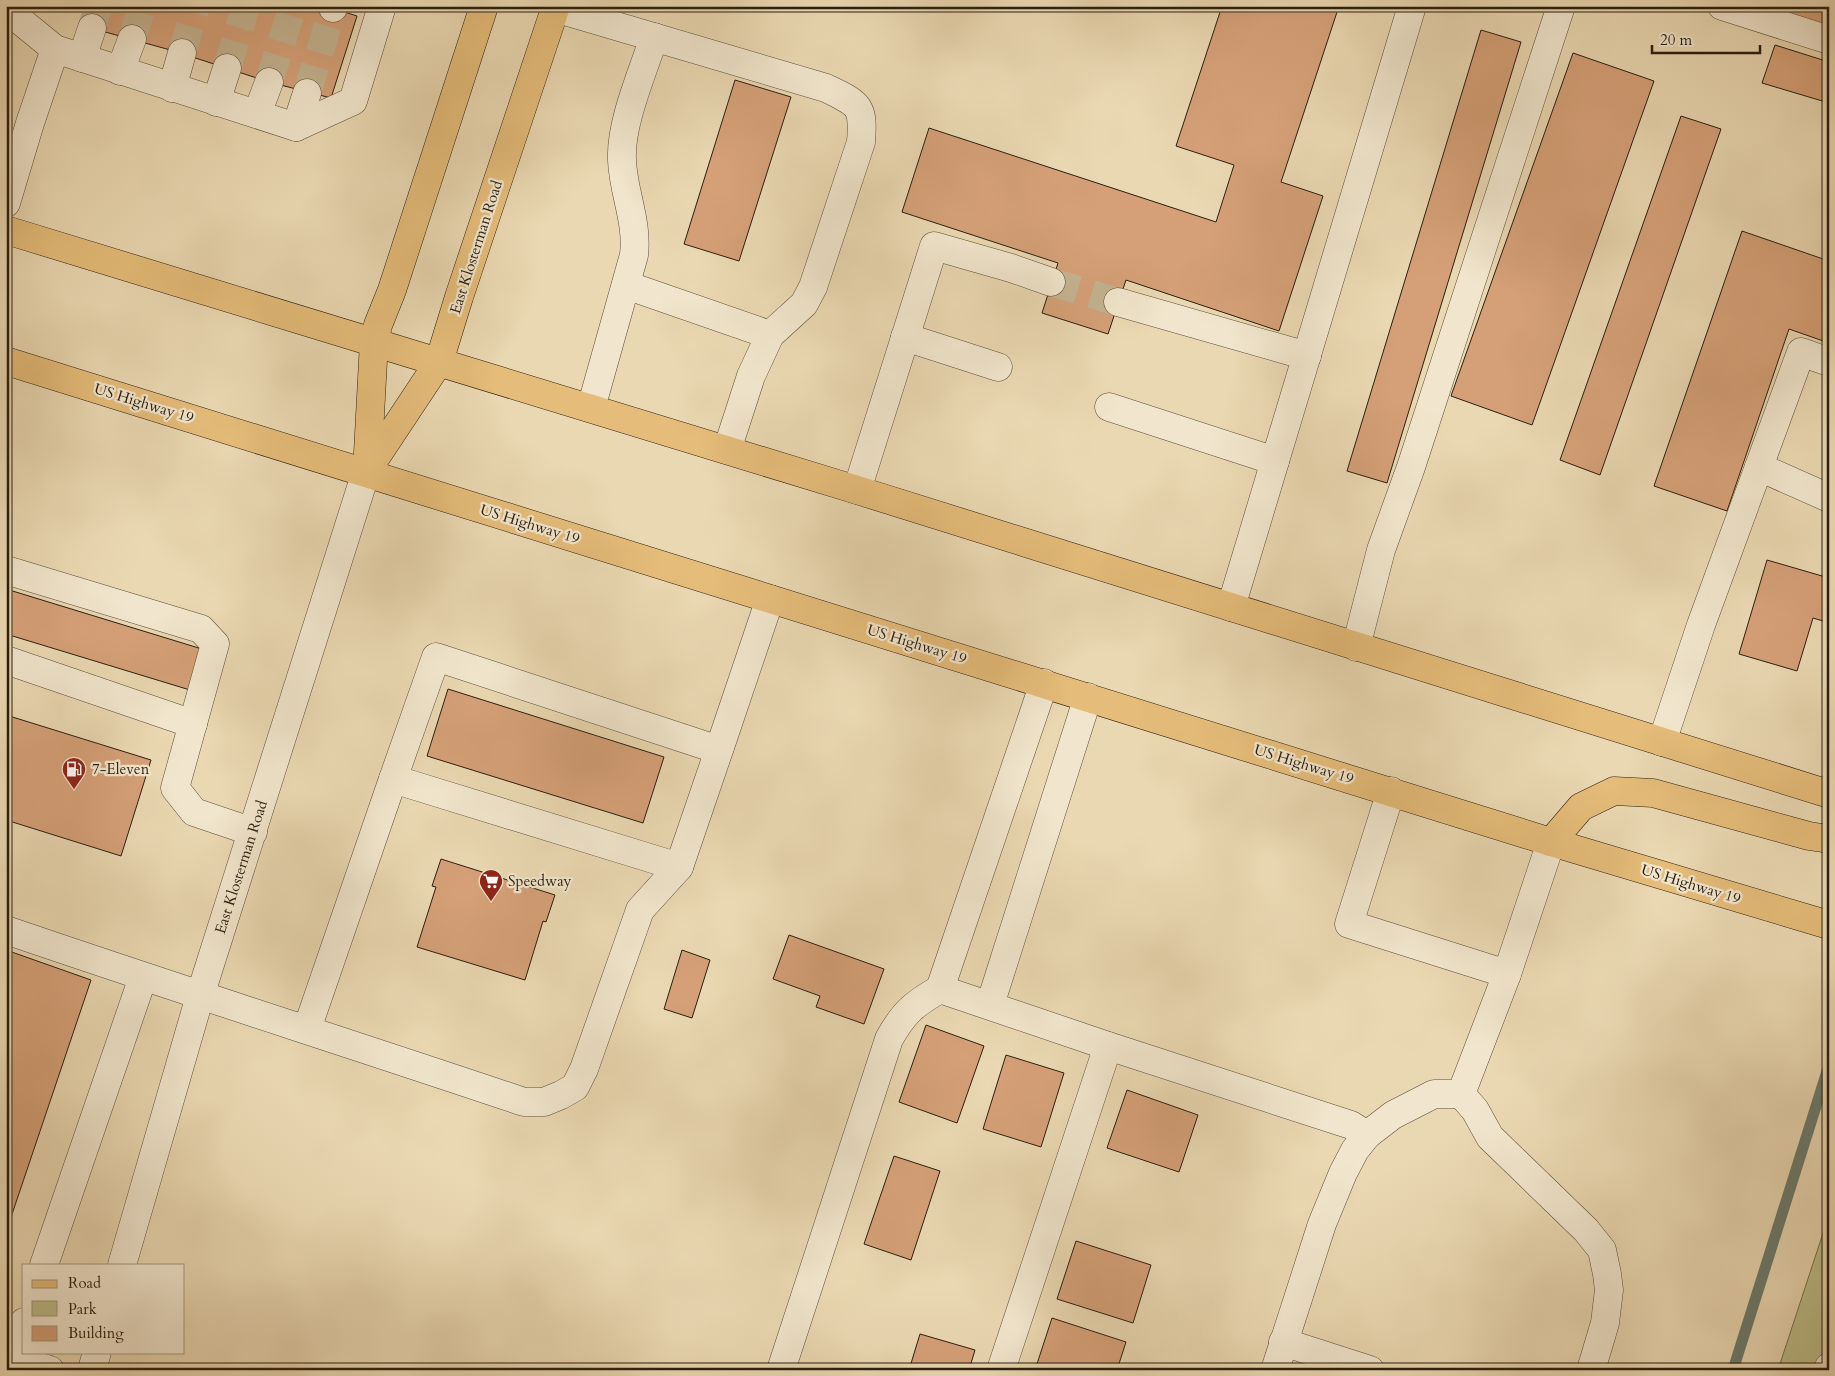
<svg xmlns="http://www.w3.org/2000/svg" width="1835" height="1376" viewBox="0 0 1835 1376" font-family="Cardo,serif">
	<style>
		.green { fill: #bcbd88; stroke: #736e4c }
		.lines { fill: none; stroke-linecap: round; stroke-linejoin: round }
		.stream { stroke: #6c7b6f; stroke-width: 11 }
		.building { fill: #d5a078; stroke: #2a1e0f }
		.minor-tunnel { stroke: #c4b391; stroke-width: 28; stroke-dasharray: 28 14; stroke-linecap: butt }
		.minor-casing { stroke: #5a4c38; stroke-width: 29 }
		.major-casing { stroke: #2a1e0f; stroke-width: 29 }
		.highway-casing { stroke: #2a1e0f; stroke-width: 29 }
		.minor { stroke: #f1e6cd; stroke-width: 28 }
		.major { stroke: #e5bc79; stroke-width: 28 }
		.highway { stroke: #e5bc79; stroke-width: 28 }
		.labels { text-anchor: middle; stroke-width: 4.5; stroke-linejoin: round; paint-order: stroke }
		.street-label { font-size: 15px; fill: #2a1e0f; stroke: #f1e6cd }
		.poi-label { font-size: 15px; fill: #2a1e0f; stroke: #f1e6cd; text-anchor: start }
	</style>
	<rect width="100%" height="100%" fill="#ead8b2"/>
	<filter id="stains"><feTurbulence type="fractalNoise" baseFrequency=".004" numOctaves="4"/><feColorMatrix values="0 0 0 0 .2 0 0 0 0 .09 0 0 0 0 .02 0 0 0 .5 -.17"/></filter>
	<radialGradient id="worn" r=".72"><stop offset=".6" stop-color="#630" stop-opacity="0"/><stop offset="1" stop-color="#630" stop-opacity=".3"/></radialGradient>
	<path class="green" d="M1829,1215V1370H1778Z"/>
	<g class="lines">
		<path class="stream" d="M1733,1370L1829,1065"/>
	</g>
	<g class="building">
		<path d="M86,6H326L357,16L331,98L269,82L174,51L80,25Z"/>
		<path d="M1222,6H1339L1281,182L1323,196L1279,331L1126,280L1108,334L1042,313L1058,263L902,212L929,128L1216,222L1234,165L1176,146Z"/>
		<path d="M1766,6H1829V26Z"/>
		<path d="M1481,30L1521,42L1387,483L1347,471Z"/>
		<path d="M1775,45L1829,62V103L1762,83Z"/>
		<path d="M1573,53L1654,81L1532,425L1451,396Z"/>
		<path d="M735,80L791,97L739,261L684,244Z"/>
		<path d="M1681,116L1721,129L1600,475L1560,460Z"/>
		<path d="M1742,231L1829,261V343L1789,329L1727,511L1654,486Z"/>
		<path d="M1767,560L1829,578V600L1823,621L1813,618L1797,671L1739,654Z"/>
		<path d="M6,589L202,649L190,690L6,634Z"/>
		<path d="M448,689L664,757L643,823L427,756Z"/>
		<path d="M6,715L151,760L121,856L6,820Z"/>
		<path d="M441,859L555,895L546,922L543,921L525,980L417,947L436,887L432,886Z"/>
		<path d="M789,935L884,969L864,1024L816,1007L820,996L773,979Z"/>
		<path d="M6,950L91,980L6,1232Z"/>
		<path d="M682,950L710,960L692,1018L664,1009Z"/>
		<path d="M926,1025L984,1046L957,1123L899,1102Z"/>
		<path d="M1006,1055L1064,1073L1041,1147L983,1129Z"/>
		<path d="M1127,1090L1198,1115L1179,1172L1107,1148Z"/>
		<path d="M894,1156L940,1171L911,1260L864,1244Z"/>
		<path d="M1076,1241L1151,1265L1133,1323L1057,1299Z"/>
		<path d="M1052,1318L1126,1342L1117,1370H1035Z"/>
		<path d="M920,1334L975,1350L969,1370H909Z"/>
	</g>
	<g class="lines">
		<g class="minor-tunnel">
			<path d="M92,28L98,6"/>
			<path d="M132,39L142,6"/>
			<path d="M182,53L196,6"/>
			<path d="M227,68L246,6"/>
			<path d="M269,82L293,6"/>
			<path d="M307,93L333,8"/>
			<path d="M1051,282L1118,302"/>
		</g>
		<g class="minor-casing">
			<g id="minor">
				<path d="M14,6L12,14L55,49L296,127L353,101L382,6"/>
				<path d="M1722,6L1829,40"/>
				<path d="M333,8V6"/>
				<path d="M555,8L826,88C859,104 864,105 861,142L813,287L804,304L770,335L751,376L727,450"/>
				<path d="M82,58L92,28"/>
				<path d="M120,71L132,39"/>
				<path d="M172,88L182,53"/>
				<path d="M216,102L227,68"/>
				<path d="M257,114L269,82"/>
				<path d="M296,127L307,93"/>
				<path d="M6,203L30,123L55,49"/>
				<path d="M626,285L770,335"/>
				<path d="M1118,302L1307,356"/>
				<path d="M905,337L998,367"/>
				<path d="M1109,407L1275,461"/>
				<path d="M591,408L634,255C638,221 623,192 622,160C620,123 643,72 654,37"/>
				<path d="M1759,467L1829,498"/>
				<path d="M857,490L934,246L1011,268L1051,282"/>
				<path d="M6,570L201,629L215,644L175,788L194,812L253,832"/>
				<path d="M1231,607L1412,6"/>
				<path d="M1356,647L1381,550L1411,467L1561,6"/>
				<path d="M6,660L193,724"/>
				<path d="M1662,742L1701,625L1801,352L1829,362"/>
				<path d="M719,750L679,867L393,779L436,657L719,750L770,599"/>
				<path d="M1391,791L1349,924L1507,974"/>
				<path d="M6,930C178,989 352,1044 524,1102H544L561,1095L575,1087L584,1069L640,910L679,867"/>
				<path d="M940,989L1044,683"/>
				<path d="M990,1005L1088,697"/>
				<path d="M307,1029L393,779"/>
				<path d="M1461,1094L1475,1110L1490,1137L1586,1230L1602,1250L1607,1274L1609,1290L1605,1323L1591,1370"/>
				<path d="M44,1265L143,977"/>
				<path d="M122,1265L200,996L366,472"/>
				<path d="M1283,1342L1370,1370"/>
				<path d="M6,1356L50,1370"/>
				<path d="M12,1357L24,1322"/>
				<path d="M92,1370L97,1352"/>
				<path d="M781,1370L889,1039C904,1012 914,1004 940,989L1108,1046L1351,1125L1367,1135"/>
				<path d="M1001,1370L1108,1046"/>
				<path d="M1275,1370L1322,1224L1343,1173L1355,1150L1367,1135L1393,1115L1434,1094H1461L1507,974L1551,842"/>
				<path d="M1828,1370L1829,1367"/>
			</g>
		</g>
		<g class="major-casing">
			<g id="major">
				<path d="M367,471L374,342L378,325L392,290L484,6"/>
				<path d="M366,472L439,362L459,297L556,6"/>
			</g>
		</g>
		<g class="highway-casing">
			<g id="highway">
				<path d="M6,230L857,490L1829,794"/>
				<path d="M6,361L1551,842L1829,925"/>
				<path d="M1551,842L1581,807L1614,791L1653,793L1809,836L1829,839"/>
			</g>
		</g>
		<use href="#minor" class="minor"/>
		<use href="#major" class="major"/>
		<use href="#highway" class="highway"/>
	</g>
	<defs>
		<g id="fuel-pin" transform="scale(1.25)"><path d="M0 17L-7.5 6A9.5 9.5 0 1 1 7.5 6Z" fill="#8f2418" stroke="#f1e6cd"/><path d="M-5.5-6h7V0h2V4h1.3V-2.5L3-4.5l.8-.8L6-3V5H2.5V1h-1V6h-7ZM-4.2-4.7v3.2H.2V-4.7Z" fill="#fff"/></g>
		<g id="supermarket-pin" transform="scale(1.25)"><path d="M0 17L-7.5 6A9.5 9.5 0 1 1 7.5 6Z" fill="#8f2418" stroke="#f1e6cd"/><path d="M-6-5.5h2.5l.6 2H6L4.5 2H-2.5L-4.4-4H-6ZM-1.5 3.2a1.3 1.3 0 1 0 .1 0ZM3 3.2a1.3 1.3 0 1 0 .1 0Z" fill="#fff"/></g>
	</defs>
	<g fill-rule="evenodd">
		<use href="#fuel-pin" x="74" y="769"/>
		<use href="#supermarket-pin" x="491" y="881"/>
	</g>
	<g class="labels">
		<g class="street-label">
			<text transform="translate(476 247) rotate(-72)" y="5">East Klosterman Road</text>
			<text transform="translate(144 403) rotate(17)" y="5">US Highway 19</text>
			<text transform="translate(530 524) rotate(17)" y="5">US Highway 19</text>
			<text transform="translate(917 644) rotate(17)" y="5">US Highway 19</text>
			<text transform="translate(1304 764) rotate(17)" y="5">US Highway 19</text>
			<text transform="translate(241 867) rotate(-72)" y="5">East Klosterman Road</text>
			<text transform="translate(1691 884) rotate(17)" y="5">US Highway 19</text>
		</g>
		<g class="poi-label">
			<text x="92" y="774">7-Eleven</text>
			<text x="508" y="886">Speedway</text>
		</g>
	</g>
	<rect width="1835" height="1376" fill="none" stroke="#ead8b2" stroke-width="25"/>
	<rect x="8" y="8" width="1820" height="1361" fill="none" stroke="#2a1e0f" stroke-width="2.5"/>
	<rect x="12" y="12" width="1810" height="1351" fill="none" stroke="#2a1e0f"/>
	<rect x="22" y="1264" width="162" height="90" fill="#f1e6cd" stroke="#a19681"/>
	<rect x="32" y="1280" width="25" height="8" fill="#e5bc79" stroke="#a19681"/>
	<text x="68" y="1288" font-size="15" fill="#2a1e0f">Road</text>
	<rect x="32" y="1301" width="25" height="15" fill="#bcbd88" stroke="#a19681"/>
	<text x="68" y="1314" font-size="15" fill="#2a1e0f">Park</text>
	<rect x="32" y="1326" width="25" height="15" fill="#d5a078" stroke="#a19681"/>
	<text x="68" y="1338" font-size="15" fill="#2a1e0f">Building</text>
	<path d="M1652 45v8h108v-8" fill="none" stroke="#2a1e0f" stroke-width="2.5"/>
	<text x="1660" y="45" font-size="15" fill="#2a1e0f" stroke="#f1e6cd" stroke-width="4" paint-order="stroke">20 m</text>
	<rect width="100%" height="100%" filter="url(#stains)"/>
	<rect width="100%" height="100%" fill="url(#worn)"/>
</svg>
